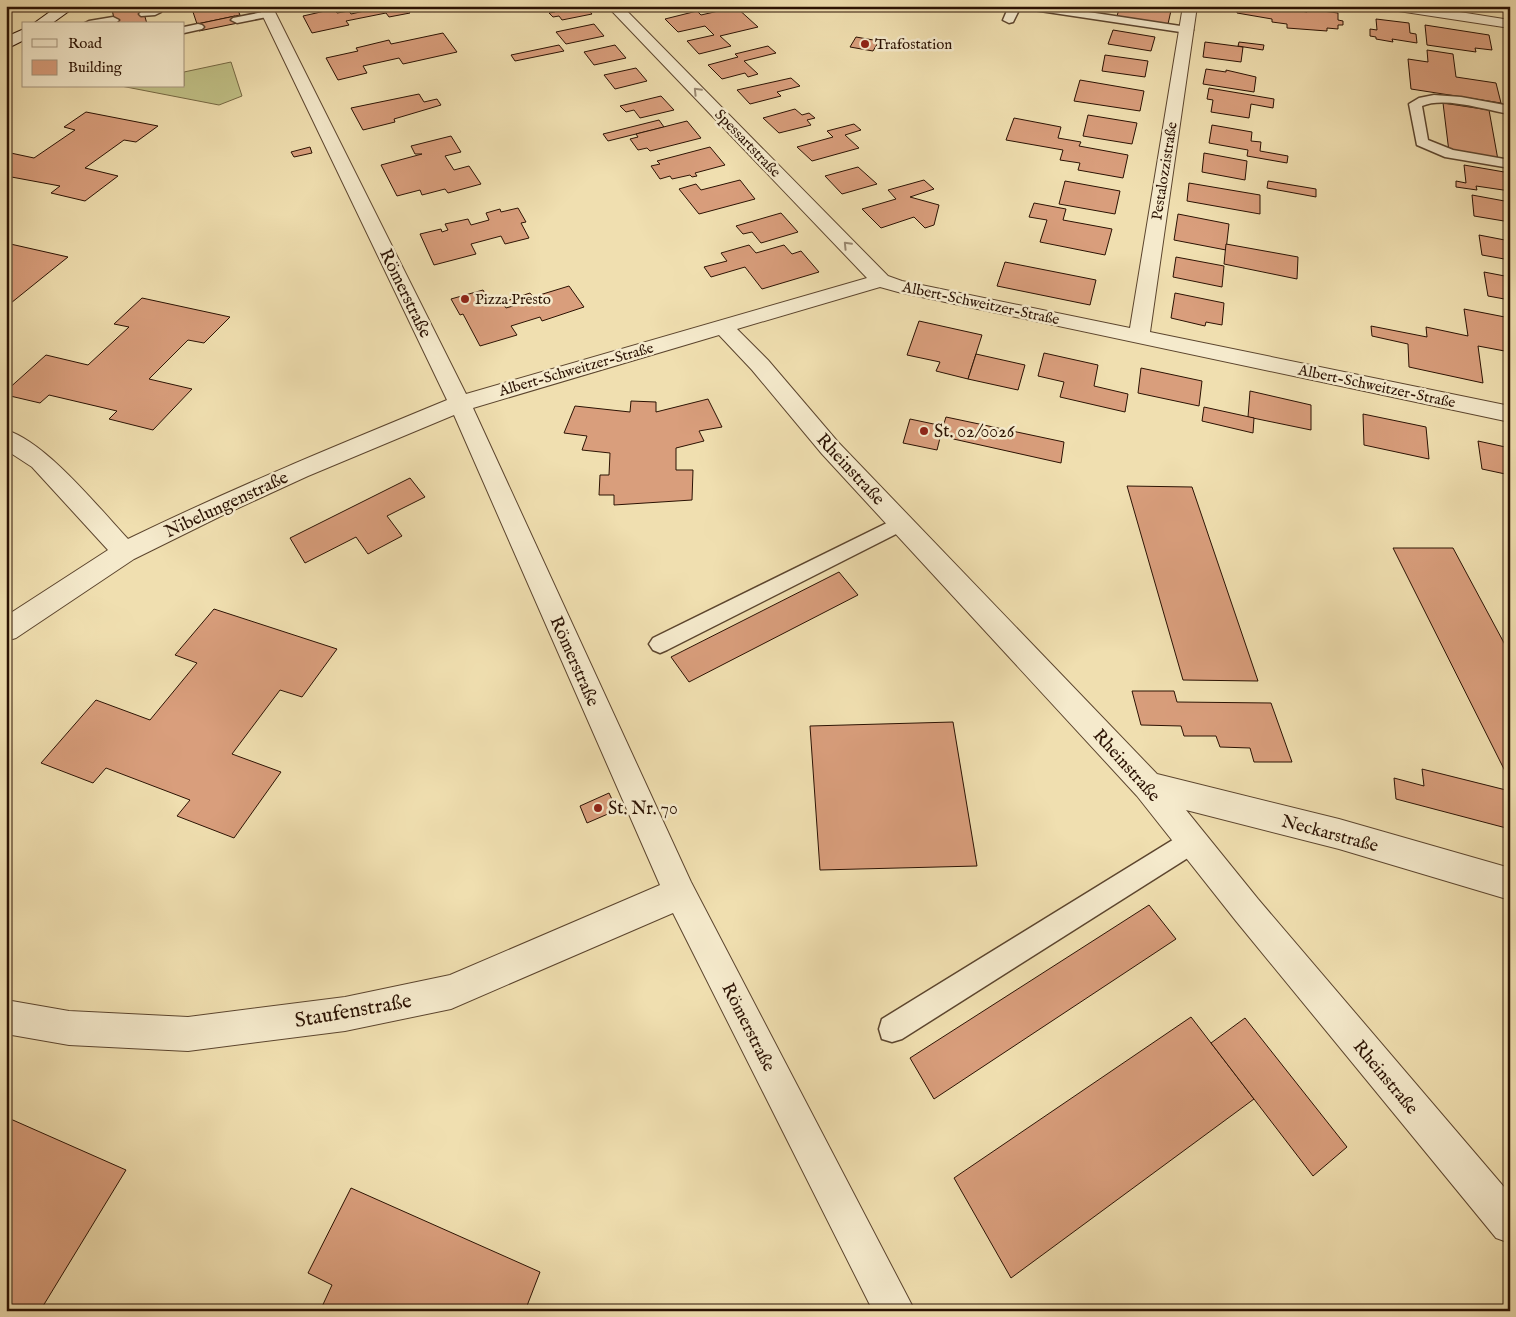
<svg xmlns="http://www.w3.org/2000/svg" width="1516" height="1317" viewBox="0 0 1516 1317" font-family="'IM FELL English',serif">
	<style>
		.green { fill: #c0c086; stroke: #766944 }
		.building { fill: #d99e7c; stroke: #2b1203 }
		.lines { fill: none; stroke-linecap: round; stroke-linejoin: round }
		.service-casing { stroke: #5c452e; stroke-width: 3 }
		.minor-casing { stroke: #5c452e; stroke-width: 2 }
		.secondary-casing { stroke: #2b1203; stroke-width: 2 }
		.service { fill: #f5eacc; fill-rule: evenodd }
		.minor { fill: #f5eacc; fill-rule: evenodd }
		.secondary { fill: #f5eacc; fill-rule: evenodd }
		.oneway { stroke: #9a8972 }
		.poi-dot { fill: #8f2418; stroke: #f5eacc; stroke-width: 2 }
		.labels { text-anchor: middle; stroke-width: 5; stroke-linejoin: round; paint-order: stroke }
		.far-poi-label { font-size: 15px; fill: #2b1203; stroke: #f5eacc; text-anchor: start }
		.far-street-label { font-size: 15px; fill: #2b1203; stroke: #f5eacc }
		.street-label { font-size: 18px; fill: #2b1203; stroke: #f5eacc }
		.poi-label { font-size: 18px; fill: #2b1203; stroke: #f5eacc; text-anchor: start }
		.near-street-label { font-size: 21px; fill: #2b1203; stroke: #f5eacc }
	</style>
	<rect width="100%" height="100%" fill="#f0dfb0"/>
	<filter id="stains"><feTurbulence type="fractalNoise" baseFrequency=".004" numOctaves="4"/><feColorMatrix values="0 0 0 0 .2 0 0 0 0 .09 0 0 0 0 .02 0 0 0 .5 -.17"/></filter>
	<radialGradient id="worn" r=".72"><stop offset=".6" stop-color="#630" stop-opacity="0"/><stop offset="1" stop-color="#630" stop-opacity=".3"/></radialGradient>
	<path class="green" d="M231,62L242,96L219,105L121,86H184V72Z"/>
	<g class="building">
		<path d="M124,6H142L147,24H115L112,9Z"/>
		<path d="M191,6H236L240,15L197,24Z"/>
		<path d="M387,6H405L410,13L389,17L386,13L346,21L349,25L312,33L303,16L334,9L337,13L349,11L351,14Z"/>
		<path d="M563,6H585L592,14L562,20L559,16L553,17L549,13L555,12L553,9Z"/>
		<path d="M978,6H1006L1005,10Z"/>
		<path d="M1120,6H1172L1168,24L1117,16Z"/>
		<path d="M1232,6H1269L1307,12V9L1338,13V20L1343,21V25H1338V29L1327,28V31L1287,28V24L1272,22V19L1237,13V11H1232Z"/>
		<path d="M736,7L758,27L720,36L731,46L699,54L687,41L714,35L705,26L678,32L665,19L697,11L701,15Z"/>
		<path d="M235,16L238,23L199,31L197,24Z"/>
		<path d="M1376,19L1409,23L1410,33L1416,34L1417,43L1392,39L1393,42L1376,39V37L1370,36V29L1377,30Z"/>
		<path d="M594,24L604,36L566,44L556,32Z"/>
		<path d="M1425,25L1489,35L1492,50L1475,48L1476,52L1427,45Z"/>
		<path d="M1113,30L1155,37L1151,51L1108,44Z"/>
		<path d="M443,33L457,52L403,64L399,58L363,66L367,73L338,80L326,58L358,51L356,48L389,40L391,44Z"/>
		<path d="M856,37L879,41L873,51L850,47Z"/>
		<path d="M1205,42L1243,47L1241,62L1203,57Z"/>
		<path d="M1239,42L1264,45L1263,50L1238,46Z"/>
		<path d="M559,45L564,51L515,61L511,55Z"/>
		<path d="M615,45L626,58L594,65L584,52Z"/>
		<path d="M768,46L776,53L744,61L758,74L748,77L745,73L722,79L708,65L738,57L735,54Z"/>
		<path d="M1427,50L1453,54L1456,77L1496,83L1501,103L1411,89L1408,59L1428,62Z"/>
		<path d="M1105,55L1148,61L1145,77L1102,71Z"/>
		<path d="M636,68L647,81L615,89L604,75Z"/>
		<path d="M1206,69L1226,72V70L1256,77L1254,92L1203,84Z"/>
		<path d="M791,78L800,86L777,92L781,96L750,104L737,90Z"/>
		<path d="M1080,80L1144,91L1140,111L1074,101Z"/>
		<path d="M1209,88L1274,99L1273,108L1251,104L1249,118L1211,112L1213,100L1207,99Z"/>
		<path d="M419,94L424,102L437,99L441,105L394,119L395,122L363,130L351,108Z"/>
		<path d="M661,96L674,110L640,118L634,110L626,112L620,106Z"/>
		<path d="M1443,103L1489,110L1498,160L1449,152Z"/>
		<path d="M795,109L802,115L809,113L815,118L807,120L811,125L779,133L763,118Z"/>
		<path d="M86,112L158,126L136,142L124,140L85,168L118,176L85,201L51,193L60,186L6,176V152L34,158L75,130L64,127Z"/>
		<path d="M1088,115L1137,123L1132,144L1083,136Z"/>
		<path d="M1014,118L1061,127L1058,138L1081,142L1079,146L1128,155L1123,178L1078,170L1080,163L1060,160L1063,150L1006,140Z"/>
		<path d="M659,120L664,127L608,141L603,134Z"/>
		<path d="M687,121L701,138L650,151L647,148L638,150L630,139L638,137L636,134Z"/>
		<path d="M854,124L861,130L845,135L859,148L812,161L797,147L833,137L827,131Z"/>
		<path d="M1212,125L1252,132L1251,141L1261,142L1260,151L1288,156L1287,163L1247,156L1248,150L1209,143Z"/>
		<path d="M451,136L461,152L445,156L454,170L469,166L481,184L448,193L445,189L422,195L420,190L397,196L381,165L422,154H415L411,146Z"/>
		<path d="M310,147L312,153L294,157L291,152Z"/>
		<path d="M710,147L725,165L695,173L697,176L692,177L690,175L672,179L670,176L660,179L651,166L660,164L657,161Z"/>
		<path d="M1204,153L1247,161L1245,180L1202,172Z"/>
		<path d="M1464,165L1510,173V191L1476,186L1477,190L1456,187V181L1466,183Z"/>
		<path d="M858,167L877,184L842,194L825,176Z"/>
		<path d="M740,180L755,199L699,214L679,189L696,184L701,190Z"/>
		<path d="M924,180L934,189L910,197L939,205L934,225L925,228L914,217L881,228L862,209L896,199L888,190Z"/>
		<path d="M1065,181L1120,191L1115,214L1059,204Z"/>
		<path d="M1268,181L1316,189V197L1267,188Z"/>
		<path d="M1189,183L1260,195V214L1187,201Z"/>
		<path d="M1472,195L1510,202V222L1474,216Z"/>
		<path d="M1034,203L1066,209L1063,220L1112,229L1105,255L1040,242L1047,220L1029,217Z"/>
		<path d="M518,208L526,222L521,223L529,238L505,244L501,236L471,244L476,254L434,265L420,234L441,229L442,232L448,230L445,224L468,219L471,225L489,220L486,213L500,209L501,212Z"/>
		<path d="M781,213L798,232L761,243L752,232L743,234L736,226Z"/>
		<path d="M1178,214L1229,224L1226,250L1174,240Z"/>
		<path d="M1479,235L1510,241V260L1482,255Z"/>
		<path d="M6,243L68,257L6,307Z"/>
		<path d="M1226,244L1298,257L1297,279L1224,264Z"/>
		<path d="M749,245L756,253L784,245L792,254L801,251L819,272L762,289L745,267L711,277L704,267L727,261L721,253Z"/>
		<path d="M1176,257L1224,266L1222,287L1173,277Z"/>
		<path d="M1005,262L1096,280L1090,305L997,286Z"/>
		<path d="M1484,272L1510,277V300L1488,296Z"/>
		<path d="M569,286L584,307L542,321L540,317L511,326L517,335L480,346L463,314L460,315L451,299L483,290L491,303L501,300L506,308L513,306L509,300L530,293L533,297Z"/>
		<path d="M1175,293L1224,303L1222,325L1206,322L1205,326L1171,318Z"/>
		<path d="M142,298L230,317L204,343L188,340L149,379L192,389L153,430L109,419L117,411L49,395L40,403L6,395V391L46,355L88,365L129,327L114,324Z"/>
		<path d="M1464,309L1510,318V352L1478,346L1483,383L1409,367L1408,344L1372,336L1371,326L1427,337L1426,327L1468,336Z"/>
		<path d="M919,321L982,335L968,379L936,371L940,362L907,355Z"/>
		<path d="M1044,353L1098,365L1094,386L1128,394L1125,412L1060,397L1064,382L1038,376Z"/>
		<path d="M976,354L1025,365L1018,390L968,379Z"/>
		<path d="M1141,368L1202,381L1199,406L1138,393Z"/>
		<path d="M1250,391L1311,405V430L1248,417Z"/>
		<path d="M708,399L722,427L699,431L704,441L676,448V470H693L692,500L614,505V495H599L600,475H609L610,453L582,450L587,436L564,433L575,406L630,412L631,401L656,402V412Z"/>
		<path d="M1204,407L1254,418L1253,433L1202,421Z"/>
		<path d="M1363,414L1426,427L1429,459L1364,445Z"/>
		<path d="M946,417L1064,442L1061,463L940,436Z"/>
		<path d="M910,419L943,426L937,450L903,443Z"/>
		<path d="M1478,441L1510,448V475L1482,469Z"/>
		<path d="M410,478L425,497L387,516L402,536L368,554L356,537L305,563L290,538Z"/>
		<path d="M1127,486L1192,487L1258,681L1183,680Z"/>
		<path d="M1393,548H1453L1510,654V781Z"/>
		<path d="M839,572L858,595L689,682L671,657Z"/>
		<path d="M214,609L337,649L302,697L280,690L232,754L281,772L234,838L177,816L190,800L106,768L93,783L41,763L96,700L150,720L197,663L175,655Z"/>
		<path d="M1132,691H1174L1177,702L1271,703L1292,762H1254L1250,748L1220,747L1216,736H1184L1181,726L1141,725Z"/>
		<path d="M953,722L977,866L820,870L810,726Z"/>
		<path d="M1422,769L1510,791V829L1396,799L1394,778L1424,786Z"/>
		<path d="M609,793L617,810L587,823L580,806Z"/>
		<path d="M1149,905L1176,939L934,1099L910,1058Z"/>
		<path d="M1191,1017L1254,1099L1011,1278L954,1178Z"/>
		<path d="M1245,1018L1347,1147L1313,1176L1211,1043Z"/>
		<path d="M6,1117L126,1170L40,1311H6Z"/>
		<path d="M351,1188L540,1272L525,1311H320L332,1285L308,1273Z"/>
	</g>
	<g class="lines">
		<g class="service-casing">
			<g id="service">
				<path d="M148,6H160L161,12L155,15L141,16L139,14L141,12L149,10Z"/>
				<path d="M1009,6H1049L1187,27L1193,30L1187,33L1020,8L1013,22L1009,23L1003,20Z"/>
				<path d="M268,11L272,12L274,14L272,16L237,23L231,20L233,18Z"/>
				<path d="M113,17L119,20L117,22L83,24L89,21Z"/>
				<path d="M198,24L202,25L204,27L202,29L184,33V27Z"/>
				<path d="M1434,95L1461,97L1510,106V114C1486,110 1444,96 1422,106L1428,140L1453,150L1510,160V168L1445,157L1417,145L1409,104L1419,98Z"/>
				<path d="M901,516L908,518L911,523L908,528L667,650L660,653L653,650L649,644L653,638Z"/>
				<path d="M1193,829L1202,833L1205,841L1202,849L902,1039L892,1042L882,1039L879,1029L882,1019L1184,833Z"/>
			</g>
		</g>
		<g class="minor-casing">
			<g id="minor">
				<path d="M6,6H14L11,10L6,11Z"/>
				<path d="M258,6H272L466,394L867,278L607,6H622L888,276L902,281L1130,328L1183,6H1197L1150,332L1510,406V422L898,292L880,287L737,329L768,360L838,442L1157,774L1339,819L1510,868V900L1339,849L1186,810L1258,899L1510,1194V1243L1496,1238L1236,921L1137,796L822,454L752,370L719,335L473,408L691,882L915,1311H873L673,913L451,1009L345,1031L188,1051L69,1045L6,1034V1000L69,1011L188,1017L345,997L450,975L660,885L454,415L308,476L221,516L134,559L16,638L6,641V616L108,550L32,467L6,450V430C46,442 99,508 128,539C233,488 340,444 447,400Z"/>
				<path d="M1385,6H1422L1510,20V28L1392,10Z"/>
			</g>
		</g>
		<g class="secondary-casing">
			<g id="secondary">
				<path d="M58,6H76L51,24H33Z"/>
				<path d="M24,29V40L6,49V37Z"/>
			</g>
		</g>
		<use href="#service" class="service"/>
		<use href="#minor" class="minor"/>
		<use href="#secondary" class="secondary"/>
	</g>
	<defs><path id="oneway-chevron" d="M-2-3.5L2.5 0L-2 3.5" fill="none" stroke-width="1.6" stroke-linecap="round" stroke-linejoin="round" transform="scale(1.25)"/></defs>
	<g class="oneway">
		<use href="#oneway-chevron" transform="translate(697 91) rotate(-134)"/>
		<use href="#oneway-chevron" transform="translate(847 245) rotate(-134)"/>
	</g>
	<g class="poi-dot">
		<circle cx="865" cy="44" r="5"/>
		<circle cx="465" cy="299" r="5"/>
		<circle cx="924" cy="431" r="5"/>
		<circle cx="598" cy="808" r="5"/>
	</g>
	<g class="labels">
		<g class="far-poi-label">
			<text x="875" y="49">Trafostation</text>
			<text x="475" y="304">Pizza Presto</text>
		</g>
		<g class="far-street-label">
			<text transform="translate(748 143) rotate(46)" y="5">Spessartstraße</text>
			<text transform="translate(1164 171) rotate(-81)" y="5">Pestalozzistraße</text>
			<text transform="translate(981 303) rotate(12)" y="5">Albert-Schweitzer-Straße</text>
			<text transform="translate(576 369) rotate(-16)" y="5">Albert-Schweitzer-Straße</text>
			<text transform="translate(1377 386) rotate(12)" y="5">Albert-Schweitzer-Straße</text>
		</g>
		<g class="street-label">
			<text transform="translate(406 293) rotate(64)" y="6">Römerstraße</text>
			<text transform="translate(851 469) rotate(47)" y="6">Rheinstraße</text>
			<text transform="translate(226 504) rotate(-25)" y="6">Nibelungenstraße</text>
			<text transform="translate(575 661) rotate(66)" y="6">Römerstraße</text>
			<text transform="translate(1127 765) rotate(48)" y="6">Rheinstraße</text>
			<text transform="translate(1330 833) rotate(15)" y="6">Neckarstraße</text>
			<text transform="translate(749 1027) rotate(63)" y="6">Römerstraße</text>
			<text transform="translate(1386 1077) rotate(50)" y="6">Rheinstraße</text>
		</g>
		<g class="poi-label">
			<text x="934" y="437">St. 02/0026</text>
			<text x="608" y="814">St. Nr. 70</text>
		</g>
		<g class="near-street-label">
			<text transform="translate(353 1010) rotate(-10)" y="7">Staufenstraße</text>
		</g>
	</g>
	<rect width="1516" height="1317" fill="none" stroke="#f0dfb0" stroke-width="25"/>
	<rect x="8" y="8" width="1501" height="1302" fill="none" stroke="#2b1203" stroke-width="2.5"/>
	<rect x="12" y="12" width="1491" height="1292" fill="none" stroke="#2b1203"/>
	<rect x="22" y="22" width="162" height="65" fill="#f5eacc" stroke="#a4947c"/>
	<rect x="32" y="39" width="25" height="8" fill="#f5eacc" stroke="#a4947c"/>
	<text x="68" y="48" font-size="15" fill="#2b1203">Road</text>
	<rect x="32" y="60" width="25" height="15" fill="#d99e7c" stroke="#a4947c"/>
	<text x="68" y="72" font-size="15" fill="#2b1203">Building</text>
	<rect width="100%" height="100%" filter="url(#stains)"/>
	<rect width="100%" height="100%" fill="url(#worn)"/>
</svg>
